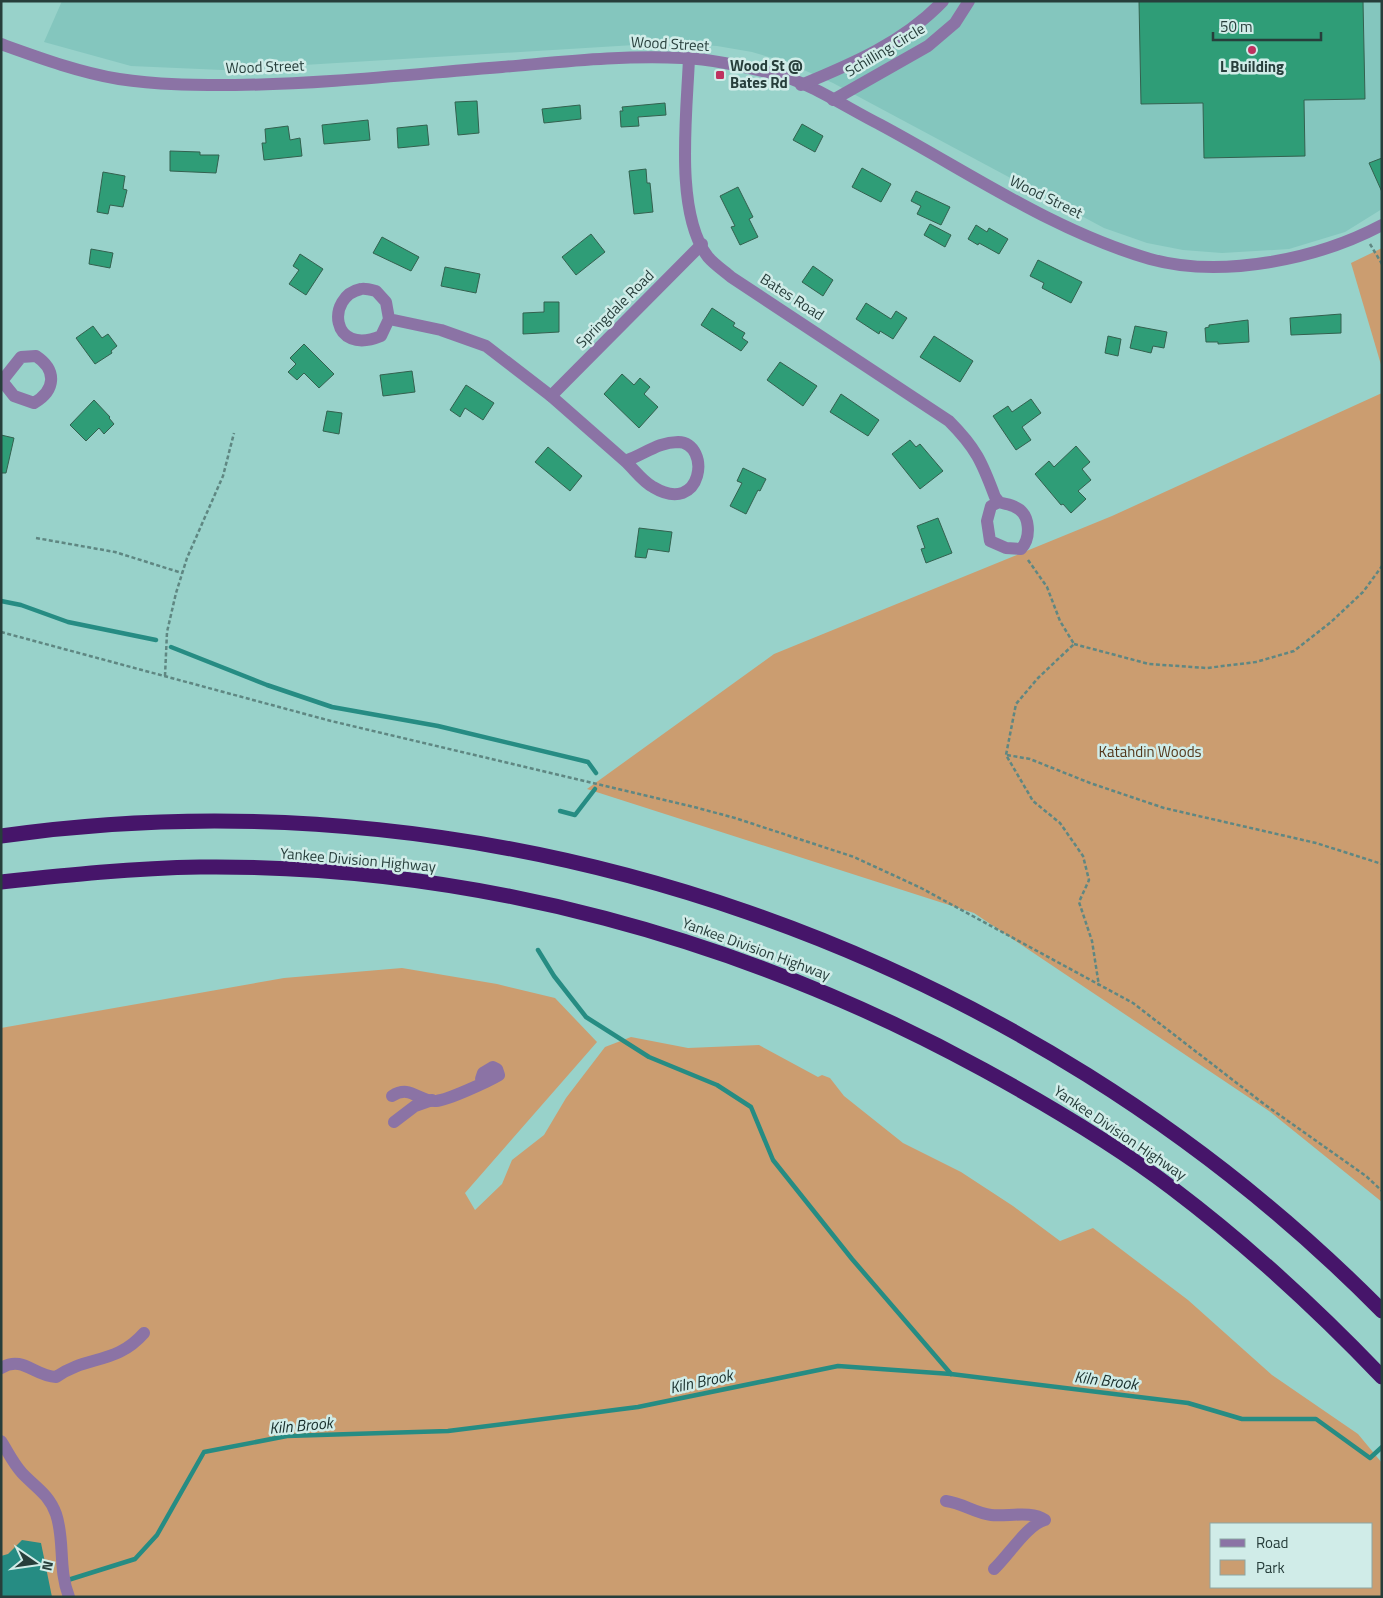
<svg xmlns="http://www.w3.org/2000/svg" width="1383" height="1598" viewBox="0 0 1383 1598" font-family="'Titillium Web',sans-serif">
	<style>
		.built { fill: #84c6be }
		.green { fill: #cb9d70; fill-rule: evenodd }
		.water { fill: #268c83 }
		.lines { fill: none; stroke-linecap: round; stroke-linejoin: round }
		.stream { stroke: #268c83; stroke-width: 4.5 }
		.building { fill: #2f9d77; stroke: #33614f }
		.path { stroke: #5f8782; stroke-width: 2.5; stroke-dasharray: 4 2.5; stroke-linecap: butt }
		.minor { stroke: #8b73a5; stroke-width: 12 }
		.highway { stroke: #46156a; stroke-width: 15 }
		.poi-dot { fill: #bf3260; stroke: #d0ece8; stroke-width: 2 }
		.labels { text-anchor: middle; stroke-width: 5; stroke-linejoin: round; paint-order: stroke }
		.street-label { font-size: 15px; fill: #273e3b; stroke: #d0ece8 }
		.poi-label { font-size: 15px; font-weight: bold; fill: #273e3b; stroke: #d0ece8; text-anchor: start }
		.park-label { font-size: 15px; fill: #54381c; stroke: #d0ece8 }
		.water-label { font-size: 16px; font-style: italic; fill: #182e2b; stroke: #d0ece8 }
	</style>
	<rect width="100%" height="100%" fill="#98d2ca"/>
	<path class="built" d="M62,1H1382V209L1345,232L1289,249L1222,253L1183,250L1147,243L1104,228L833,83L786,62L752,52L717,46L667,43L223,70L131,66L44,42Z"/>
	<g class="green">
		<path d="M1382,248V368L1351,263Z"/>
		<path d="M1382,393V1202L1269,1111L974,913L587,789L774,654L1112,516Z"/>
		<path d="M402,968L497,984L555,998L597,1042L465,1193L475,1210L502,1184L512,1160L544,1135L566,1098L605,1047L631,1037L688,1048L759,1045L818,1077L822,1075L830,1078L844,1096L903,1143L961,1172L1013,1206L1060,1241L1093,1228L1188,1300L1272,1375L1358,1434L1382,1463V1597H1V1028L284,978ZM1212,1524H1372V1587H1212Z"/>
	</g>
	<path class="water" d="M22,1540L41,1543L52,1597H1V1556L8,1554Z"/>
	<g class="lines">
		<g class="stream">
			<path d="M1,601L21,605L68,622L156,640"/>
			<path d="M171,647L267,685L332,707L438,726L588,762L596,773"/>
			<path d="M560,811L575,815L595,789"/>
			<path d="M538,950L554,976L586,1017L649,1057L717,1085L751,1107L773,1160L852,1259L951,1374"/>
			<path d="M68,1580L135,1559L157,1535L204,1452L287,1436L448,1431L638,1407L838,1366L951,1374L1188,1403L1242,1419H1316L1370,1458L1382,1447"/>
		</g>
	</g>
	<g class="building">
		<path d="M1139,1H1363L1365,99L1304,100L1305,156L1204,158L1203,103L1141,104Z"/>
		<path d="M477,101L479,133L458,135L455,102Z"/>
		<path d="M665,103L666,115L638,117L639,126L621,127L620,111H623L622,107Z"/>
		<path d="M580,105L581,119L544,123L542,109Z"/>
		<path d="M368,120L370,140L324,144L322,125Z"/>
		<path d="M802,124L823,136L815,152L793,140Z"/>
		<path d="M427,125L429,145L398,148L397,128Z"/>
		<path d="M288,126L290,140L300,138L302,156L264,160L262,143H266L265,129Z"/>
		<path d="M170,151L200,152V155H219L216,173L170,171Z"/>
		<path d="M1382,158V192L1369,163Z"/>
		<path d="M862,168L891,184L881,202L852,187Z"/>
		<path d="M646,169L647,183H650L653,212L634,214L629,171Z"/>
		<path d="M103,172L125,176L123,189L127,190L123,207L110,205L108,214L97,212Z"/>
		<path d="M738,187L753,217L749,219L758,237L740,245L731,227L735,226L720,196Z"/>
		<path d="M916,191L950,207L941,225L917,214L921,206L911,201Z"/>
		<path d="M930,224L951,235L945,247L924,235Z"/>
		<path d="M976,225L987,232L989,228L1008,239L999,254L979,243L978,245L968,239Z"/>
		<path d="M591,234L605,252L576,275L562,257Z"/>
		<path d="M382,237L419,257L411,271L373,253Z"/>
		<path d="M91,249L113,253L110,268L89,264Z"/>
		<path d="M300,254L323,269L306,295L289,284L299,270L293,266Z"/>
		<path d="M1038,260L1082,282L1071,303L1042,288L1044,283L1030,276Z"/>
		<path d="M813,266L833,280L823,296L802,282Z"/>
		<path d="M445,267L480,274L476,293L441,286Z"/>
		<path d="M544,302H559V332L523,334V313L544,312Z"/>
		<path d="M866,303L891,319L896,311L907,318L893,339L880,331L879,334L856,319Z"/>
		<path d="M712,308L735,323L733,326L745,333L742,338L748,342L741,351L701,325Z"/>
		<path d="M1341,314V333L1291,335L1290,318Z"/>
		<path d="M1248,320L1249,342L1218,344V342H1206L1205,328L1209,327V325Z"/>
		<path d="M93,326L102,338L108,334L117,346L111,351L112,353L95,364L76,338Z"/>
		<path d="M1135,326L1167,332L1164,348L1153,346L1151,353L1130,348Z"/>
		<path d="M934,336L973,361L960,382L920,357Z"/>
		<path d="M1108,336L1121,339L1118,356L1105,353Z"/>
		<path d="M304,344L334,374L319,388L304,373L297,380L288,372L296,364L290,358Z"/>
		<path d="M780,362L817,386L803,406L767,380Z"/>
		<path d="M412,371L415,392L383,396L380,375Z"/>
		<path d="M622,374L634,385L640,378L650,387L644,394L658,407L639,428L604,394Z"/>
		<path d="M466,385L494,403L483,420L465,408L460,417L450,410Z"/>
		<path d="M841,394L879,420L868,436L830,412Z"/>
		<path d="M1031,399L1041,413L1022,427L1031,440L1016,450L993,416L1008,406L1012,412Z"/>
		<path d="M94,400L110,417L109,418L114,424L104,434L99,428L86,441L70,425Z"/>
		<path d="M327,411L342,413L339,434L323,431Z"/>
		<path d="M1,435L14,438L6,473H1Z"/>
		<path d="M910,440L916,447L920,444L943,471L920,489L892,454Z"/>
		<path d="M1076,446L1090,462L1082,469L1091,480L1078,491L1086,499L1071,513L1063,504L1061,505L1035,474L1049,461L1054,467Z"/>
		<path d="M548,447L582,476L570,491L535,462Z"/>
		<path d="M743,468L766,479L760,491L758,490L746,514L730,506L742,483L737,481Z"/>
		<path d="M938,518L952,553L926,563L921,549L925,548L917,526Z"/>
		<path d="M639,528L672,532L669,552L648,549L646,558L635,557Z"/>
	</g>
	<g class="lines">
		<g class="path">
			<path d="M1370,244L1382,264"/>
			<path d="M36,538L115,552L182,573"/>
			<path d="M1028,560L1047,587L1060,621L1074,644L1038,678L1016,704L1006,755L1033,801L1060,823L1083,856L1089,880L1079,902L1092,941L1099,986"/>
			<path d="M1,632L331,721L694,807L735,818L854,857L921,888L1133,1003L1264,1104L1366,1176L1382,1191"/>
			<path d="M1074,644L1149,664L1207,668L1256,662L1294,651L1331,622L1363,592L1382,566"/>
			<path d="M165,676L167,632L176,593L187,558L223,476L234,433"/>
			<path d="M1007,755L1030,759L1090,783L1164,808L1316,843L1382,864"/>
		</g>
		<g class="minor">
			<path d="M1,44C40,58 78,72 119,79C157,85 196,85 235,85C324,84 413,74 502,67C562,62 622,55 682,58C713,59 745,67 775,74C809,82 847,108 879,124C967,171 1053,231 1150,259C1222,279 1318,259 1382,225"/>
			<path d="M689,58C687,112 674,213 708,257C714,264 724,271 731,277L949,421C976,448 982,462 995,497L999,502L991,506L987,521L990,541L1006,548L1021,549C1031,538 1031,514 1015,507C1011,504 1004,504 999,502"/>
			<path d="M801,85C852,64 904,42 943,1"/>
			<path d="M833,100L928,46L955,23L969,1"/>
			<path d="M389,319L381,336C330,357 326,296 361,289C365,288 372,290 376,291L386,302L389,319L441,330L486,346L551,396"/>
			<path d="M36,356C57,370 56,390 34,403L14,396L2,381L21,357Z"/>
			<path d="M625,461C634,469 642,481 653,487C703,517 712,443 678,442C657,442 644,455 625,461L551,396L702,244"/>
			<path d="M392,1096C411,1084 418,1102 436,1101C448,1100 489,1081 499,1075L497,1069L493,1067L483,1073L481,1079"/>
			<path d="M394,1122L415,1106L432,1100"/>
			<path d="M1,1368C23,1355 34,1376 56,1377C87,1355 116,1365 144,1333"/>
			<path d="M1,1441C8,1452 13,1463 22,1473C35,1487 49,1494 56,1514C65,1540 58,1569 69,1597"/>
			<path d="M946,1501C962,1503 975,1513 991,1515C1007,1517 1031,1510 1045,1520C1028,1524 1008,1556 994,1569"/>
		</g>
		<g class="highway">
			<path d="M1,836C503,765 1027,951 1382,1311"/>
			<path d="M1,882C67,875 133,868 200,867C473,864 745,939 984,1070C1048,1105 1113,1143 1172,1188C1246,1244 1317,1309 1382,1377"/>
		</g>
	</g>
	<g class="poi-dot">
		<circle cx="1252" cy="50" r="5"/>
		<rect x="715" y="70" width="10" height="10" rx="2.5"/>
	</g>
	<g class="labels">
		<g class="street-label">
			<text transform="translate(670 44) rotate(3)" y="5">Wood Street</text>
			<text transform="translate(885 50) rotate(-31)" y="5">Schilling Circle</text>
			<text transform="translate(265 67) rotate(-2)" y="5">Wood Street</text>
			<text transform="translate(1046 197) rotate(26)" y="5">Wood Street</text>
			<text transform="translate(792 297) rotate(33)" y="5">Bates Road</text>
			<text transform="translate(615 309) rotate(-45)" y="5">Springdale Road</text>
			<text transform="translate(358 860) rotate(5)" y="5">Yankee Division Highway</text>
			<text transform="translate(756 949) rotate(20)" y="5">Yankee Division Highway</text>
			<text transform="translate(1120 1133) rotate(34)" y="5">Yankee Division Highway</text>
		</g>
		<g class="poi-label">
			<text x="730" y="71">Wood St @<tspan x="730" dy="17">Bates Rd</tspan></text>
			<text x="1252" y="72" text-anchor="middle">L Building</text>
		</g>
		<g class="park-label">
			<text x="1150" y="757">Katahdin Woods</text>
		</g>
		<g class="water-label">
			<text transform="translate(1106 1380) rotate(7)" y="6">Kiln Brook</text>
			<text transform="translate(701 1381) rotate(-12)" y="6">Kiln Brook</text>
			<text transform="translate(301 1425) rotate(-5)" y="6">Kiln Brook</text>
		</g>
	</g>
	<rect width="1383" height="1598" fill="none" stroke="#273e3b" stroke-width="5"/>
	<rect x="1210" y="1523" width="162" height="65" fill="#d0ece8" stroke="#8ca6a3"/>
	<rect x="1220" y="1539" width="25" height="8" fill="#8b73a5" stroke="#8ca6a3"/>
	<text x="1256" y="1548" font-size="15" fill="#273e3b">Road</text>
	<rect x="1220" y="1560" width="25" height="15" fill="#cb9d70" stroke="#8ca6a3"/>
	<text x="1256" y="1573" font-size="15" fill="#273e3b">Park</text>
	<g transform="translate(35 1563) rotate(103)" stroke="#d0ece8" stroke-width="4" paint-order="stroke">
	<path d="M0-4L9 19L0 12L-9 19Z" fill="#273e3b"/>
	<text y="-8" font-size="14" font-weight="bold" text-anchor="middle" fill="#273e3b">N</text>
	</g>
	<path d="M1213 32v8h108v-8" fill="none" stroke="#273e3b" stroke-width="2.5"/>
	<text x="1220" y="32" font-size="15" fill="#273e3b" stroke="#d0ece8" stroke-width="4" paint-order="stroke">50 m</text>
</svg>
